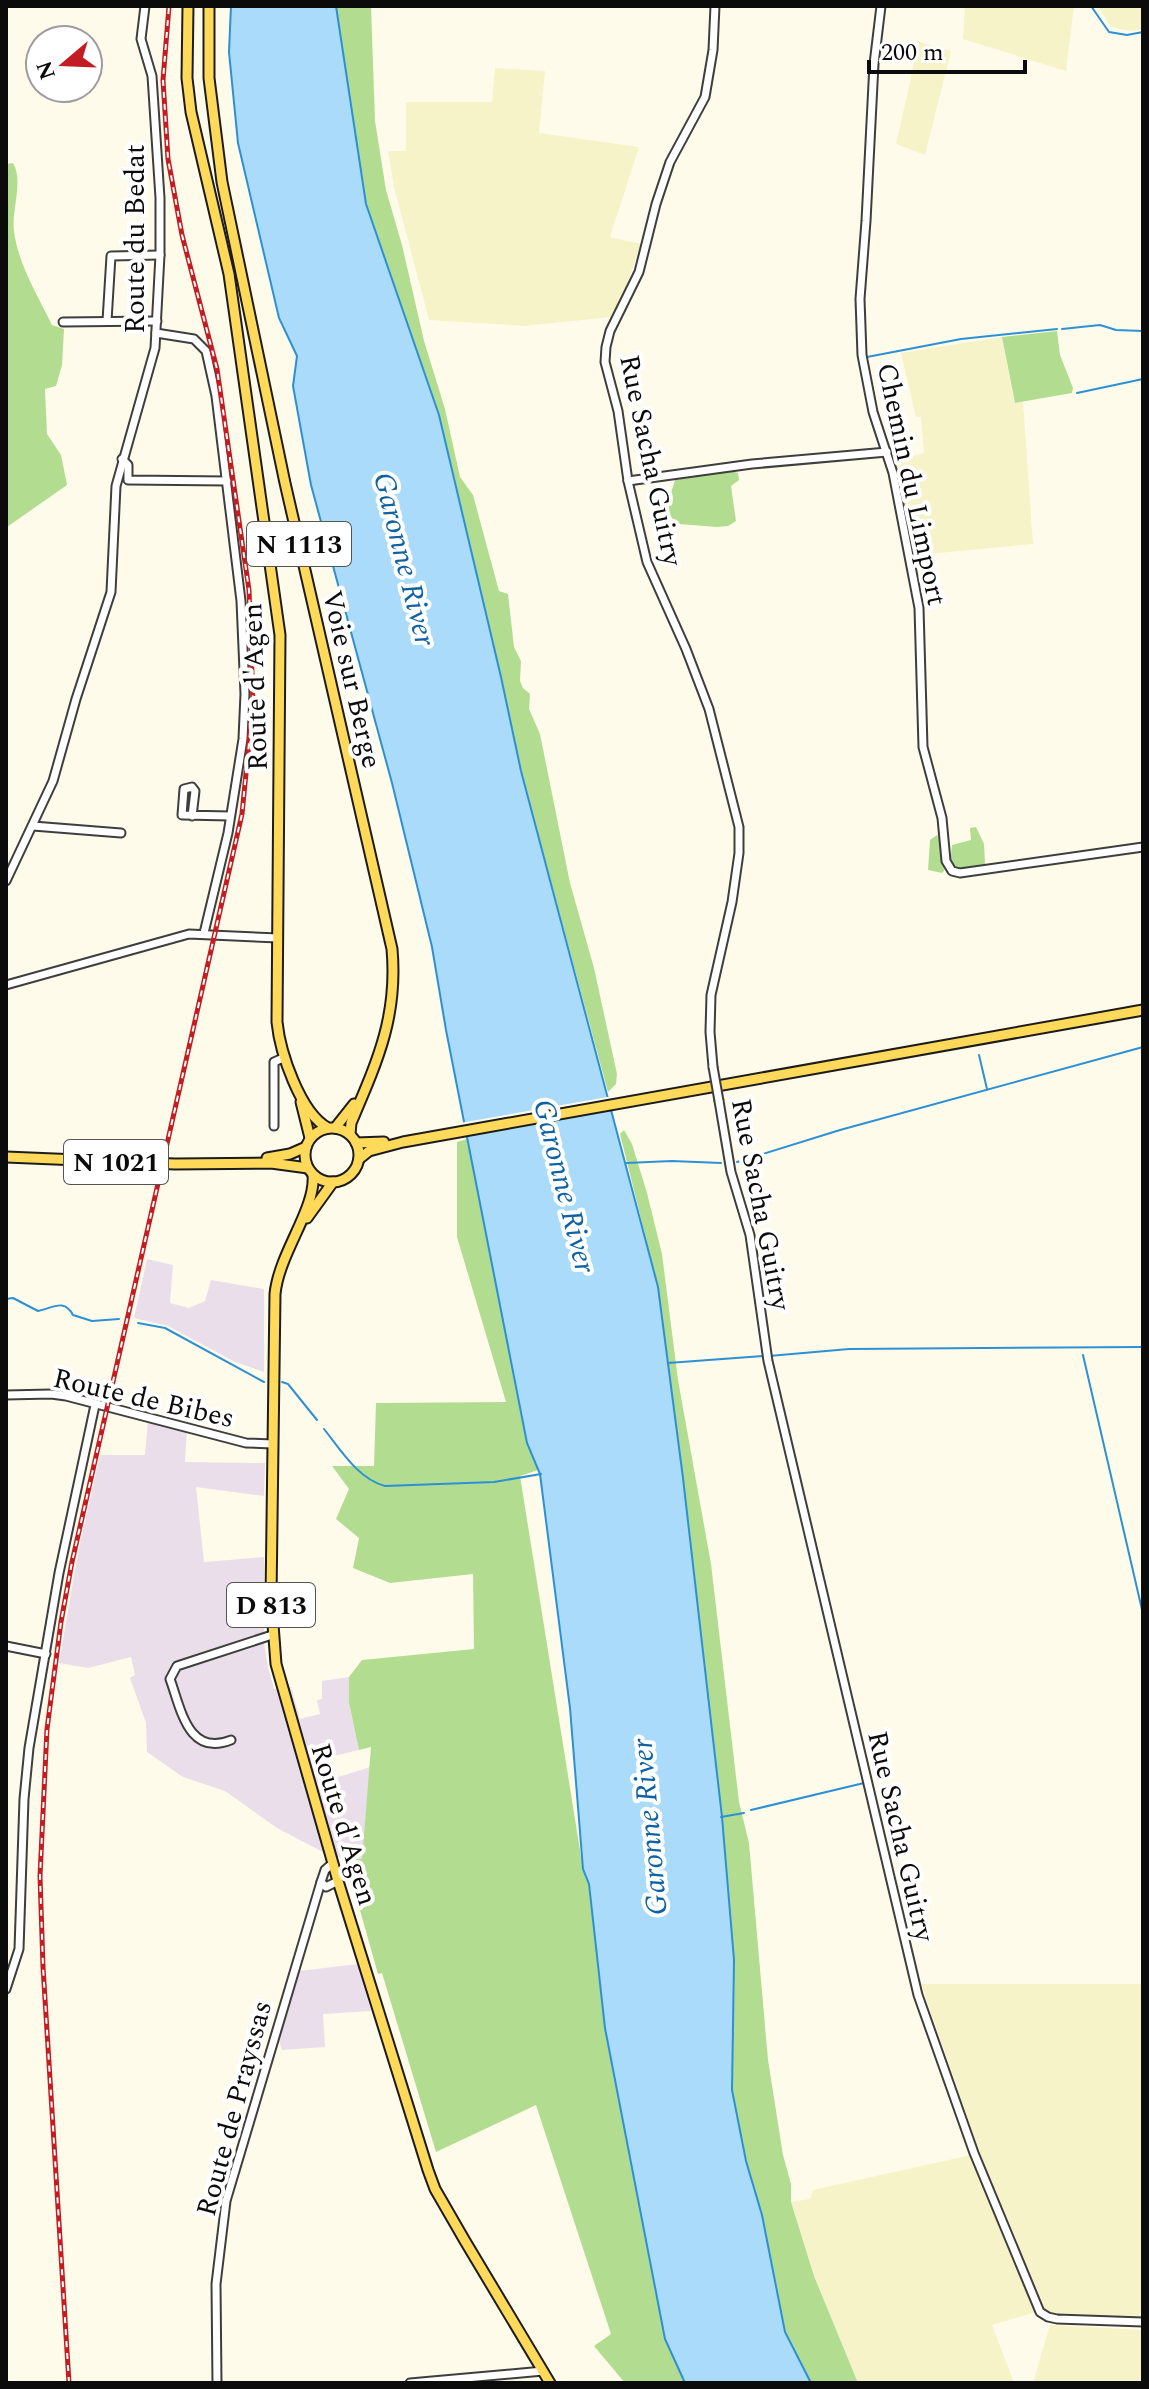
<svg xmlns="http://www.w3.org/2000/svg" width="1149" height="2389" viewBox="0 0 1149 2389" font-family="Spectral,serif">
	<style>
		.industrial { fill: #eadeeb }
		.farmland { fill: #f6f3c8 }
		.forest { fill: #b2dd90 }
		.water { fill: #abdbfa; stroke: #2d90d5; stroke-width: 2 }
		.pier { fill: #fffbea }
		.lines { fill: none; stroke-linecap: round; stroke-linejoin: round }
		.stream { stroke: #2d90d5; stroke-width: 2 }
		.minor-casing { stroke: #3e3e3e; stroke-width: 11 }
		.major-casing { stroke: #1c1c1c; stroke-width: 13 }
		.minor { stroke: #fff; stroke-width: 7 }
		.major { stroke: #ffd95a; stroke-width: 9 }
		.rail-casing { stroke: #c31c22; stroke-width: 5 }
		.rail { stroke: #fff; stroke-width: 2; stroke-dasharray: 6; stroke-linecap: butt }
		.minor-bridge-casing { stroke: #3e3e3e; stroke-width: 11; stroke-linecap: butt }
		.minor-bridge { stroke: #fff; stroke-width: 7 }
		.labels { text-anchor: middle; stroke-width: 8; stroke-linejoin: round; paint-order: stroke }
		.shield { fill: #fff; stroke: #545454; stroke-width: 2 }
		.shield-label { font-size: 26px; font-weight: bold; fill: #0b0b0b }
		.street-label { font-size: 28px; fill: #0b0b0b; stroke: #fff }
		.water-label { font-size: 30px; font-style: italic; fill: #0e61a4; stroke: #fff }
	</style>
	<rect width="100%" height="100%" fill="#fffbea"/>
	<g class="industrial">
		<path d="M147,1259L173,1265L170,1303L189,1308L205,1301L211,1280L264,1289V1372L235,1362L168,1326L134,1318Z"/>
		<path d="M148,1421L187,1429L185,1462L265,1463L264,1496L196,1487L204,1562L264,1557V1643L268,1667L274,1689L291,1687L300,1719L320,1714L317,1700L322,1699V1681L349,1677V1703L359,1750L318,1760L320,1769L317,1777L319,1783L370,1767L362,1860L342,1858L323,1852L277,1828L225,1791L183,1777L147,1752L146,1723L130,1678L135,1675L131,1657L88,1668L59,1663L78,1553L100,1455H145Z"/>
		<path d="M358,1964L371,2011L323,2014L325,2047L282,2050L279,2040L299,1971Z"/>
	</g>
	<g class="farmland">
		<path d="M965,6H1074L1066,71L963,39Z"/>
		<path d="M1098,6H1143V29L1131,31L1111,27Z"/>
		<path d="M919,42L951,51L925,155L896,144Z"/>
		<path d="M495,68L545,71L539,133L639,147L610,237L641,244L623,295L611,317L524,326L429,320L394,187L388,151H406V102H492Z"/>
		<path d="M1002,337L1014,402H1023L1033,544L928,554L914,553L894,460L924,453L921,417H916L901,353Z"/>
		<path d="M921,1984H1143V2317L1053,2313L1045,2309L980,2153Z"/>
		<path d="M971,2155L1036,2312L992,2325L1014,2383H858L814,2276L791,2202L810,2199L813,2190Z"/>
		<path d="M1050,2325L1143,2330V2383H1033Z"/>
	</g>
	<g class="forest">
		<path d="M336,6H371L375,121L386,190L402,245L424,341L445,409L460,477L473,495L499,591L508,594L514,647L521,661L520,681L523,688L530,694L529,709L540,734L570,883L594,968L617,1074L616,1084L608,1092L521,771L501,677L439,415L366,204Z"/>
		<path d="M13,163C24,181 11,211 14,231C18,264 38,296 52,325L64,329L62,365L56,386L45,389L47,434L61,455L67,485L7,527L6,164Z"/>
		<path d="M1057,331L1060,355L1073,388L1072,393L1015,403L1002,337Z"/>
		<path d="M732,471L738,473L739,480L731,486L736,521L728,526L717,527L679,524L672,518L666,509L675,480Z"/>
		<path d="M976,827L984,844L985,864C975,870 959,873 950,865L952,845L971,840L970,828Z"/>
		<path d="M937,835L941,839L944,871L942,873L928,870L930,840Z"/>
		<path d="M624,1130L632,1144L647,1193L662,1254L678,1380L711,1564L739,1802L749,1843L768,2060L783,2155L791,2184V2202L814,2276L858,2383H811L785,2332L762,2215L746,2161L732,2090L734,1960L722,1817L683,1478L658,1287L620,1134Z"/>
		<path d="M467,1139L527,1443L538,1470L520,1476L583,1869L589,1884L605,2028L665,2339L685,2383H625L594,2346L611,2334L536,2105L436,2152L382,1973L378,1974L352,1882V1859H362L371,1747L359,1750L349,1703V1677L362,1660L474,1649L473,1574L390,1583L353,1568L359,1538L336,1519L349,1489L332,1466H374L376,1403L506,1402L457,1237V1142Z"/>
	</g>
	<path class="water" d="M231,6H336L366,204L439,415L501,677L521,771L658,1287L683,1478L722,1817L734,1960L732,2090L746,2161L762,2215L785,2332L811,2383H685L665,2339L605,2028L589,1884L583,1869L570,1708L540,1474L527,1443L446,1030L432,947L392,783L311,485L293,386L297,356L279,318L238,143L229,52Z"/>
	<path class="pier" d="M613,1096L617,1108L462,1135L460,1123Z"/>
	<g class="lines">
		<g class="stream">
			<path d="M1091,6L1109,32L1127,35L1143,32"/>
			<path d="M1062,329L1100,325L1116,330L1143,331"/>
			<path d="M867,357L961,339L1057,329"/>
			<path d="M1077,393L1143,379"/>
			<path d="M979,1055L987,1089"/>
			<path d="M737,1162L840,1130L1143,1047"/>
			<path d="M626,1163L672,1161L721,1163"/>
			<path d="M6,1299L13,1298L38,1311C53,1308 64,1298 73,1315L92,1321L119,1319"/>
			<path d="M138,1323L165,1328L264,1382"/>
			<path d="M1083,1355L1143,1614"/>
			<path d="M769,1356L849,1349L1143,1347"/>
			<path d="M668,1363L763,1356"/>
			<path d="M282,1382L288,1384L317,1420"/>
			<path d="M324,1429C340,1449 358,1479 385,1486L494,1482L541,1474"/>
			<path d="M751,1810L864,1783"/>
			<path d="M721,1817L744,1813"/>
		</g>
		<g class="minor-casing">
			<g id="minor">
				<path d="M881,6L874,64L866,221L860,299L862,355L873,412L893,473L919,608L923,747L942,818L946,861L952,871L960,873L1143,847"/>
				<path d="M107,321L111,256L160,255"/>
				<path d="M63,322L157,321"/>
				<path d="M156,333L194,339L206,351L216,396L241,601L245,694L243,739L228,833L204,933"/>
				<path d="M122,459L128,465V480L227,481"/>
				<path d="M628,481L752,464L887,452"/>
				<path d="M192,816L195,791L192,787L184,789L182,815H183L230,816"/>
				<path d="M33,826L121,833"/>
				<path d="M6,881L53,781L76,699L111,592L116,486L155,348L160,255V198L152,76L141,39L145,6"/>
				<path d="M6,985L189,934L278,938"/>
				<path d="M713,1067L710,1032L711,995L732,902L739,853V827L709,709L686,649L647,562L628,481L618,411L605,362L606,347L610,331L639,272L656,204L670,162L705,97L713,50L715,6"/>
				<path d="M719,1101L731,1172L750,1235L768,1361L918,1995L974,2153L1040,2312L1048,2317L1057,2319L1143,2322"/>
				<path d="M274,1126V1062L283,1058"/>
				<path d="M6,1395L51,1394L66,1396L246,1443L273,1444"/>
				<path d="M6,1646L46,1654"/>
				<path d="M231,1740C188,1757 181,1709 170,1679L177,1666L272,1635"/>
				<path d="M333,1863L325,1870L321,1882L326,1887L338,1881"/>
				<path d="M6,1989L19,1949L24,1799L29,1748L59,1573L95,1405"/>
				<path d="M217,2383L216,2284L226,2201L321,1882"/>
				<path d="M410,2383L543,2371"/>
			</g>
		</g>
		<g class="major-casing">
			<g id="major">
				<path d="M188,6L187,78L191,112L229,274L280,635L277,1022C280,1052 300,1113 328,1128"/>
				<path d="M209,6V78L222,182L285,483L392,949C398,1017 377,1062 351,1123L350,1134"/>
				<path d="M301,1102L310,1138"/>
				<circle cx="332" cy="1155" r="27"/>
				<path d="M335,1128L354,1104"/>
				<path d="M356,1143L384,1142"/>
				<path d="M6,1157L175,1164L271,1163L308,1168"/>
				<path d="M267,1158L290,1154L306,1147"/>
				<path d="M359,1159L369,1151L403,1142L1143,1010"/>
				<path d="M313,1175C316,1209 279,1253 275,1294L271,1598L276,1664L338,1881L428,2170L435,2189L465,2241L550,2383"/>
				<path d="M307,1218L333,1182"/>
			</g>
		</g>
		<use href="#minor" class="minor"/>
		<use href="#major" class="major"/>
		<g class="rail-casing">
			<path id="rail" d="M69,2383L43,1967L40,1876L47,1729L61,1622L72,1562L242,814L253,702L249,590L217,369L182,235L168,159L163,80L169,6"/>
		</g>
		<use href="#rail" class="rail"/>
		<g class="minor-bridge-casing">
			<path id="minor-bridge" d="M713,1067L719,1101"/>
		</g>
		<use href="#minor-bridge" class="minor-bridge"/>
	</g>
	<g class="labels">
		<g class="shield">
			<rect x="247" y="522" width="104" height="44" rx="6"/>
			<rect x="64" y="1140" width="104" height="44" rx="6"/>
			<rect x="227" y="1583" width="88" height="44" rx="6"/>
		</g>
		<g class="shield-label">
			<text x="299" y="553">N 1113</text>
			<text x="116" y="1171">N 1021</text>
			<text x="271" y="1614">D 813</text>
		</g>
		<g class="street-label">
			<text transform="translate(134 239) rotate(-90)" y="10">Route du Bedat</text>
			<text transform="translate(652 460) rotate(78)" y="10">Rue Sacha Guitry</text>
			<text transform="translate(913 484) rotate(78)" y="10">Chemin du Limport</text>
			<text transform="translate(353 679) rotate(77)" y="10">Voie sur Berge</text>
			<text transform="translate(254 687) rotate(-92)" y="10">Route d'Agen</text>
			<text transform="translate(762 1204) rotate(79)" y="10">Rue Sacha Guitry</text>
			<text transform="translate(144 1397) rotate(13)" y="10">Route de Bibes</text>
			<text transform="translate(345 1824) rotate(73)" y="10">Route d'Agen</text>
			<text transform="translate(902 1836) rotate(77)" y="10">Rue Sacha Guitry</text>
			<text transform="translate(233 2108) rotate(-75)" y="10">Route de Prayssas</text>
		</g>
		<g class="water-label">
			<text transform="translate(405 559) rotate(76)" y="10">Garonne River</text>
			<text transform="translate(565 1186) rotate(76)" y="10">Garonne River</text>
			<text transform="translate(649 1827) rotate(-95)" y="10">Garonne River</text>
		</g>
	</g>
	<rect width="1149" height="2389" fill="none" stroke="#0b0b0b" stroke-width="16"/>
	<g transform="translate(64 64) rotate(251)"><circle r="38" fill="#ffffff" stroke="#9d9d9d" stroke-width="2"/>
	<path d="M0-6L14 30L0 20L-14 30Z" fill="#c31c22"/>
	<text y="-12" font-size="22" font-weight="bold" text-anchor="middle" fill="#0b0b0b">N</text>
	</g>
	<path d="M869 60v12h156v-12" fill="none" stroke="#0b0b0b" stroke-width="4"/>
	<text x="881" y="60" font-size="24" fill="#0b0b0b" stroke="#ffffff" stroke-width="6" paint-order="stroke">200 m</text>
</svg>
